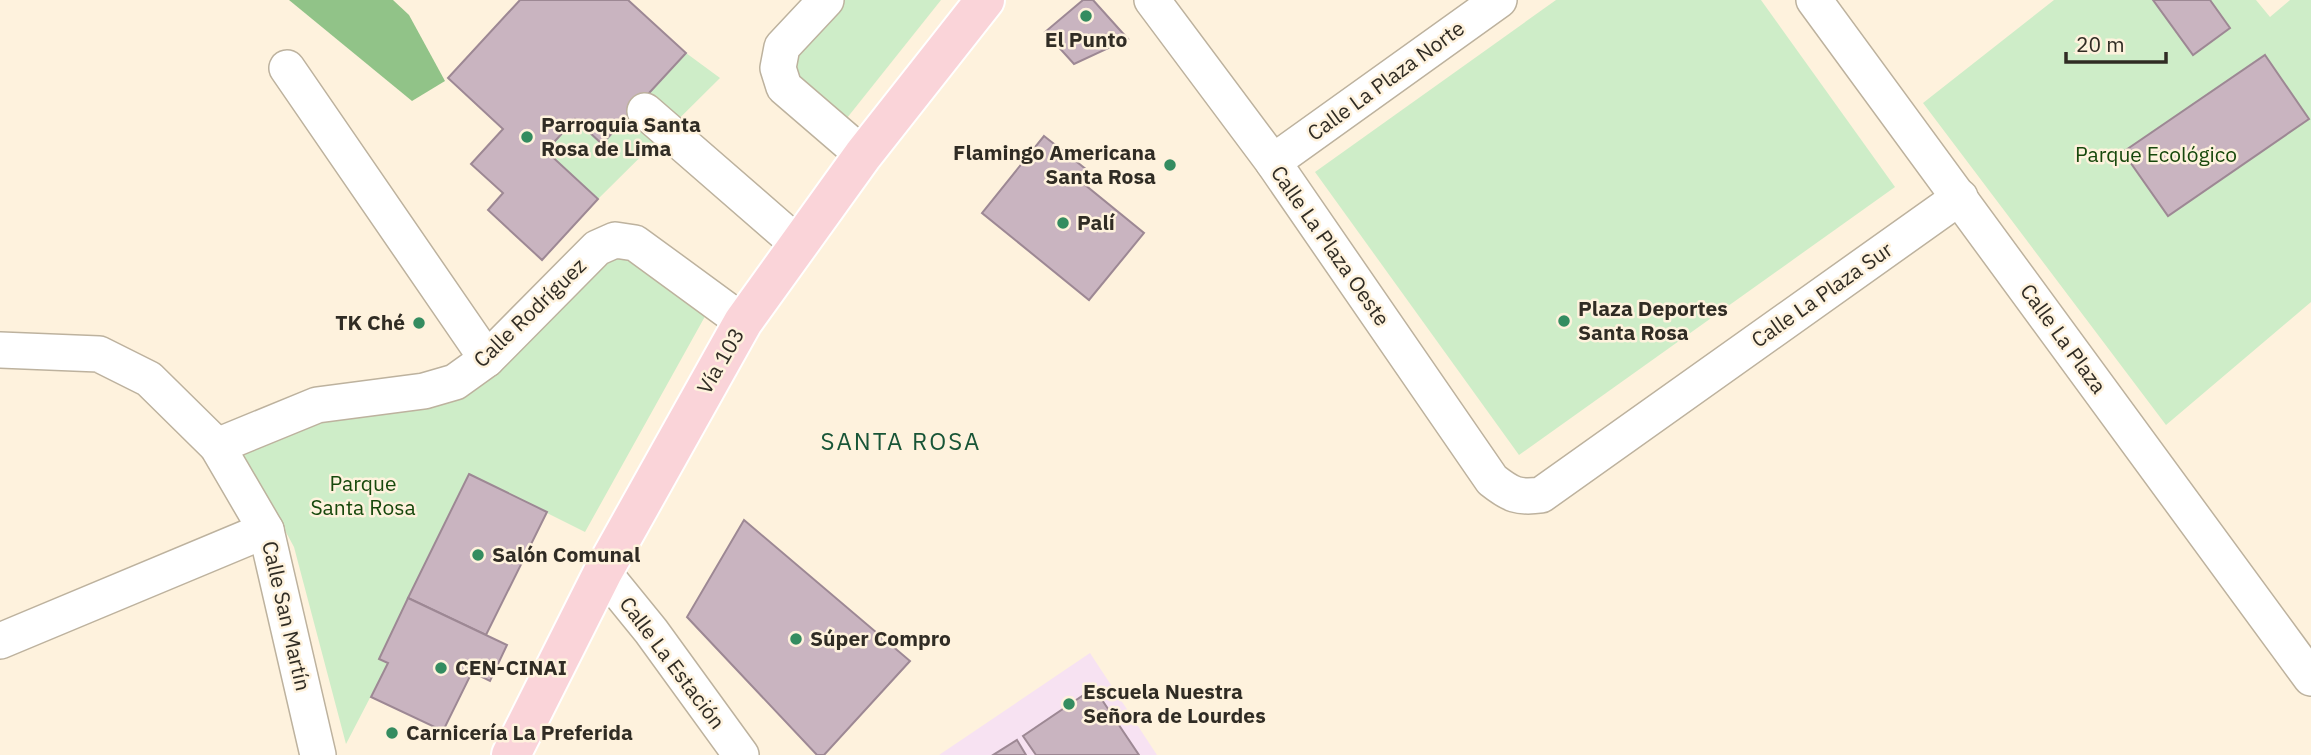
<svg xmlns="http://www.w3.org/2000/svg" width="2311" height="755" viewBox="0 0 2311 755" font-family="'IBM Plex Sans',sans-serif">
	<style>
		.education { fill: #f7e2f2 }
		.green { fill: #ceedc8 }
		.forest { fill: #91c388 }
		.building { fill: #c9b4c0; stroke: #9d8894; stroke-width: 2 }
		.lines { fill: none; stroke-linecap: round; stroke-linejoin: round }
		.minor-casing { stroke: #bdb29e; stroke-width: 38 }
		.major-casing { stroke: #fff; stroke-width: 42 }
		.minor { stroke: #fff; stroke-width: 35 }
		.major { stroke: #fad4d9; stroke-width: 38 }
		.poi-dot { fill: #348c60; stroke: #fef2dd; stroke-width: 2.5 }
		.labels { text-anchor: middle; stroke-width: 5; stroke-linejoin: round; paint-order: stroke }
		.poi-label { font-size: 21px; font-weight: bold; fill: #302c24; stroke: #fef2dd; text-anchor: start }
		.street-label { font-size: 21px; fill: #302c24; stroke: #fef2dd }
		.park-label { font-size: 21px; fill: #17480c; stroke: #fef2dd }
		.quarter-label { font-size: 24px; letter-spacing: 2px; fill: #185537; stroke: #fef2dd }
	</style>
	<rect width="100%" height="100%" fill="#fef2dd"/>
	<path class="education" d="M1090,653L1157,755H939Z"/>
	<g class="green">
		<path d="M837,0H941L843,123L801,86L794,70L795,54Z"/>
		<path d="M1556,0H1761L1895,187L1519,455L1315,172Z"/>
		<path d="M2054,0H2256L2270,17L2290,0H2311V302L2166,425L1923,103Z"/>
		<path d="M686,53L720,78L598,199L546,151L575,119L602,144Z"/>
		<path d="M615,258H635L708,311L585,532L469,474L380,659L388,663L346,744L294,547L255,475L237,452L306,418L422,403L600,264Z"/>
	</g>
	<path class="forest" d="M289,0H393L409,15L445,81L412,101Z"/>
	<g class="building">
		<path d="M520,0H628L686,53L602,144L575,119L546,151L598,199L542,260L488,210L503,193L471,164L503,129L448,78Z"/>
		<path d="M1083,0H1093L1128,39L1074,64L1045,32Z"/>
		<path d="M2153,0H2210L2230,28L2193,55Z"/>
		<path d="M2265,55L2309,119L2168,216L2123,152Z"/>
		<path d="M1044,136L1092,174L1084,184L1144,233L1089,300L982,213Z"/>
		<path d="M469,474L547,512L486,635L408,598Z"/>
		<path d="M744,520L910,661L824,755H817L687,617Z"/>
		<path d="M408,598L507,645L490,681L472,672L443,731L371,697L388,663L379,659Z"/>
		<path d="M1094,688L1139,755H1036L1023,736Z"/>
		<path d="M1017,740L1026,755H993Z"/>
	</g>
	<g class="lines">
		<g class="minor-casing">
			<g id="minor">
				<path d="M826,0L782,47L778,68L784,87L863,155"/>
				<path d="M1152,0L1273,162L1492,480C1511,495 1518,498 1541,495L1960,197"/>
				<path d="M1814,0L2311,678"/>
				<path d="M287,68L487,359"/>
				<path d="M645,111L799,245"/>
				<path d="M1273,162L1499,0"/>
				<path d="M0,350L99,354L149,379L217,446L266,530L318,755"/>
				<path d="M217,446L317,405L424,391L455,382L487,359L597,248L615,240L635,243L743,322"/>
				<path d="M603,572L651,631L741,755"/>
				<path d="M0,641L266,530"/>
			</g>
		</g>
		<g class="major-casing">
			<path id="major" d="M511,755L603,572L743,322L863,155L985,0"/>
		</g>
		<use href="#minor" class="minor"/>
		<use href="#major" class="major"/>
	</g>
	<g class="poi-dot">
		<circle cx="1086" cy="16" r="7"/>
		<circle cx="527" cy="137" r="7"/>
		<circle cx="1170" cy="165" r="7"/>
		<circle cx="1063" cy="223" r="7"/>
		<circle cx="1564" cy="321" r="7"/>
		<circle cx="419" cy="323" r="7"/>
		<circle cx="478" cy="555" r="7"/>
		<circle cx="796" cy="639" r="7"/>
		<circle cx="441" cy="668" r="7"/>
		<circle cx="1069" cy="704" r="7"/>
		<circle cx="392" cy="733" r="7"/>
	</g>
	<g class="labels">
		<g class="poi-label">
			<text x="1086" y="47" text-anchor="middle">El Punto</text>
			<text x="541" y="132">Parroquia Santa<tspan x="541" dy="24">Rosa de Lima</tspan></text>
			<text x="1156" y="160" text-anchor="end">Flamingo Americana<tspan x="1156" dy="24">Santa Rosa</tspan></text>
			<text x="1077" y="230">Palí</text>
			<text x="1578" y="316">Plaza Deportes<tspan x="1578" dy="24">Santa Rosa</tspan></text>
			<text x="405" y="330" text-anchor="end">TK Ché</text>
			<text x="492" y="562">Salón Comunal</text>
			<text x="810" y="646">Súper Compro</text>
			<text x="455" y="675">CEN-CINAI</text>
			<text x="1083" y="699">Escuela Nuestra<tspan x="1083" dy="24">Señora de Lourdes</tspan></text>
			<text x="406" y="740">Carnicería La Preferida</text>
		</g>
		<g class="street-label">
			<text transform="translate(1386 81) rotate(-36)" y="7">Calle La Plaza Norte</text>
			<text transform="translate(1330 246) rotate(55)" y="7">Calle La Plaza Oeste</text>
			<text transform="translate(1822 295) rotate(-35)" y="7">Calle La Plaza Sur</text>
			<text transform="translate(530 313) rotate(-44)" y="7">Calle Rodríguez</text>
			<text transform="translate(2063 339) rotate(54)" y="7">Calle La Plaza</text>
			<text transform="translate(721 361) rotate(-60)" y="7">Vía 103</text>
			<text transform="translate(286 616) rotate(77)" y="7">Calle San Martín</text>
			<text transform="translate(672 663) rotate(53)" y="7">Calle La Estación</text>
		</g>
		<g class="park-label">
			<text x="2156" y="162">Parque Ecológico</text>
			<text x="363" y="491">Parque<tspan x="363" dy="24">Santa Rosa</tspan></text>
		</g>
		<g class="quarter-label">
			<text x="901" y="450">SANTA ROSA</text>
		</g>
	</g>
	<path d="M2066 52v10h100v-10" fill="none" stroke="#302c24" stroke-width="3.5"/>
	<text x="2076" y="52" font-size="21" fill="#302c24" stroke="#fef2dd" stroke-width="5" paint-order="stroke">20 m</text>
</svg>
